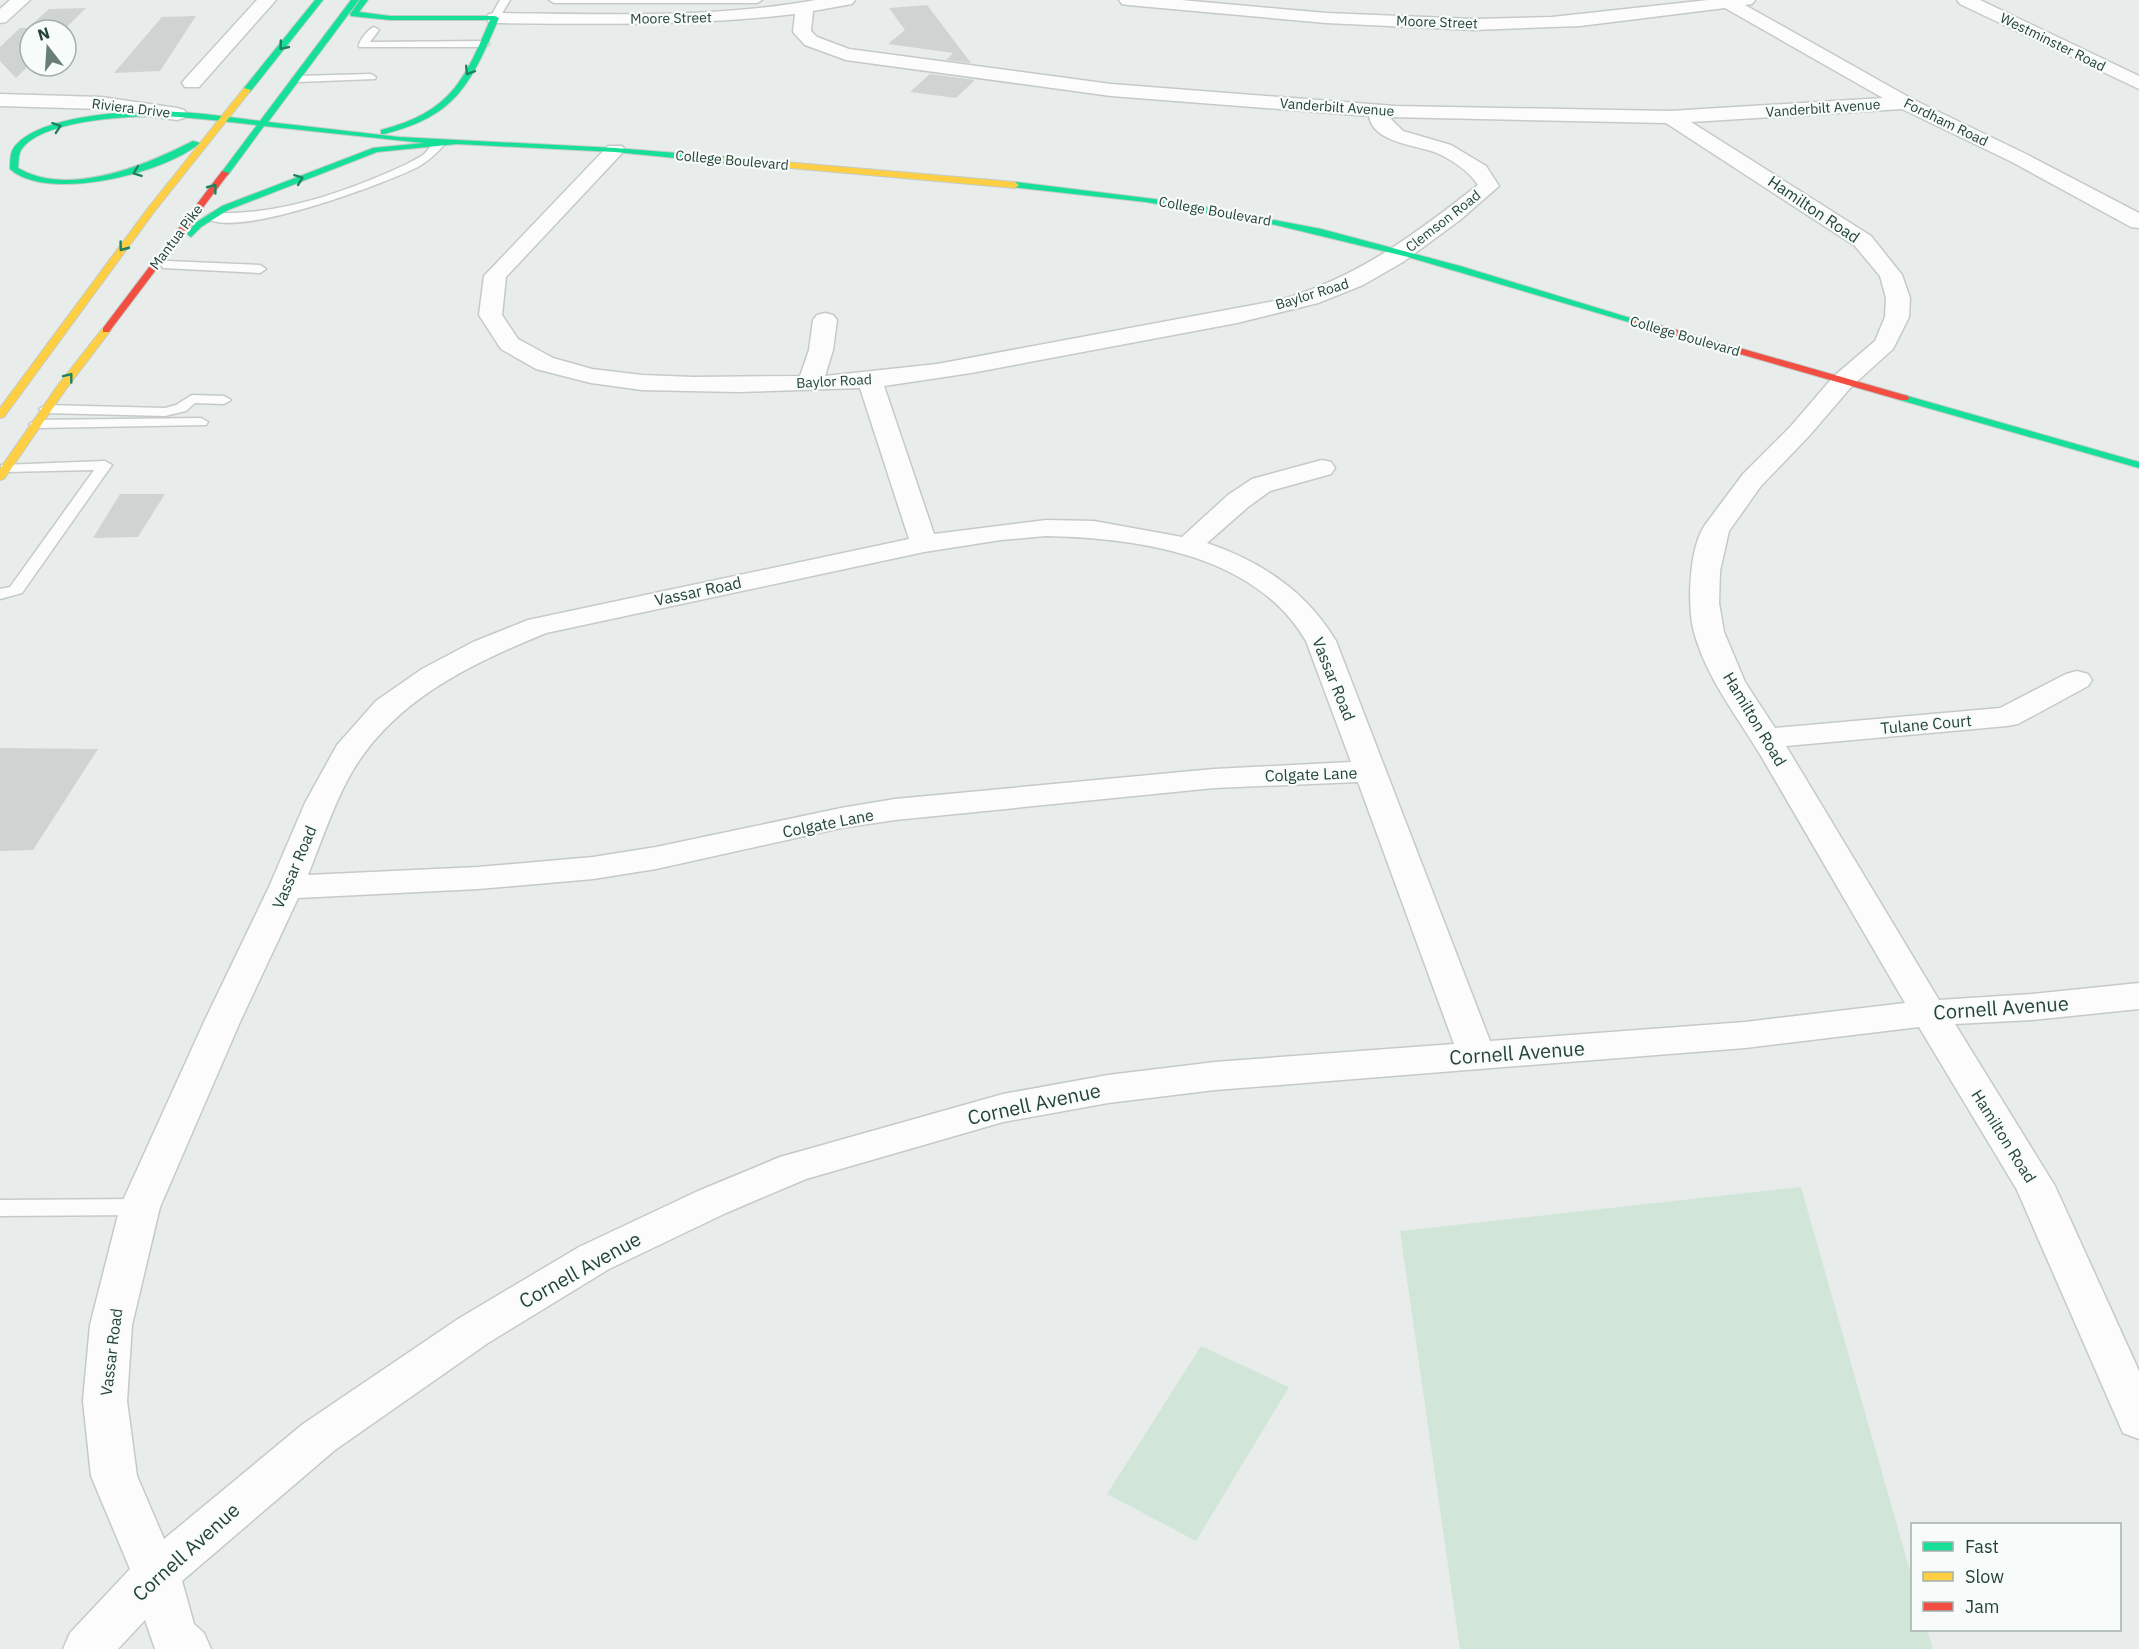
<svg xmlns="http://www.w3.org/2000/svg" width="2139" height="1649" viewBox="0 0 2139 1649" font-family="'IBM Plex Sans',sans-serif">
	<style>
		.green { fill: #d1e6d8 }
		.building { fill: #cfd4d2 }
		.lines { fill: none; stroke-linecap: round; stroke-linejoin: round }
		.lane-casing { stroke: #c5cac8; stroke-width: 3 }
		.street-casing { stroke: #c5cac8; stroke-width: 3 }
		.fast-casing { stroke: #c3cbc8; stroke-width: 2 }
		.slow-casing { stroke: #c3cbc8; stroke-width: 2 }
		.jam-casing { stroke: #c3cbc8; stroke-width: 2 }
		.lane { fill: #fcfcfc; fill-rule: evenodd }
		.street { fill: #fcfcfc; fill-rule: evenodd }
		.fast { fill: #16e098; fill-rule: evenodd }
		.slow { fill: #ffcf43; fill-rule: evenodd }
		.jam { fill: #f24e42; fill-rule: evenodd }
		.oneway { stroke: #1e8160 }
		.labels { text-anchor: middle; stroke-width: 4.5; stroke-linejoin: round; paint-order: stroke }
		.far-street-label { font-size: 14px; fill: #24423a; stroke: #f7fbf9 }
		.street-label { font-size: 16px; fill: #24423a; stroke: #f7fbf9 }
		.near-street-label { font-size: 20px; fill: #24423a; stroke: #f7fbf9 }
	</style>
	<rect width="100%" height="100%" fill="#e8edeb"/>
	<g class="green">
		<path d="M1801,1187L1912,1578V1630H1927L1933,1649H1460L1400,1231Z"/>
		<path d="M1201,1346L1289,1387L1196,1541L1107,1494Z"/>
	</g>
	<g class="building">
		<path d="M927,5L930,9L971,63L946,60L953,53L888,44L905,30L889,8Z"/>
		<path d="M86,8L64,30H30V64L16,78L0,61V47L20,28H28L49,9Z"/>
		<path d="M196,16L160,71L114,73L162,17Z"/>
		<path d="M930,74L975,80L956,98L910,92Z"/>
		<path d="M120,494H165L138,537L93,538Z"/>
		<path d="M0,748L98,749L33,850L0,851Z"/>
	</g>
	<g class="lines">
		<g class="lane-casing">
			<g id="lane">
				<path d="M500,0H510L498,20H492L490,18Z"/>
				<path d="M549,0H762L757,3H554Z"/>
				<path d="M374,27L379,30L370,42L484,41L489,44L484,47H359C358,42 368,29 374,27Z"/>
				<path d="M371,74L376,77L375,79L297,82L292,79L297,76Z"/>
				<path d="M440,140L445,143L444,145C435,155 427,162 416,168C383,184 232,241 205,217L211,213C279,216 346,192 407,164C412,161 419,158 423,155C429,150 432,142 440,140Z"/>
				<path d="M167,261L260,265L266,269L260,273L163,268L161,265Z"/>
				<path d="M192,395L224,396L231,400L224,404L195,403L186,411L165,416L46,413L39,409L46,405L165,408L176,405Z"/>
				<path d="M201,418L208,422L206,425L36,428L29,424L36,420Z"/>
				<path d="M105,461L112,465L22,593L0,599V589L10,587L94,470L6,472L1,471V465Z"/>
				<path d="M140,1199L148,1201L151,1207L148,1213L140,1215L0,1216V1200Z"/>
			</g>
		</g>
		<g class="street-casing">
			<g id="street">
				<path d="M10,0H30L6,22L0,23V9Z"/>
				<path d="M257,0H276L199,87H185L182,83L185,79Z"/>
				<path d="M816,0H855L852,4L813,11L811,31L817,37L849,49L1111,84L1395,106L1670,111L1883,98L1725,8L1580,26L1474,30L1326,23L1128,5L1122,4L1119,0H1181L1326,13L1474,19L1552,17L1708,0H1755L1752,4L1745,5L1912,99L2026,154L2139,213V228L2131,227L2012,162L1902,109L1691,122L1871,236L1902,275L1910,298L1909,317L1893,349L1852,386L1809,436L1761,486L1729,531L1720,571L1719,603L1724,632L1745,682L1775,728L2000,708L2066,674L2077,671L2088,674L2092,680L2088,686L2018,724L2007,726L1786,746L1939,1000L2032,994L2139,983V1009L2032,1020L1955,1024L2055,1186L2139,1371V1439L2123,1433L2017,1190L1919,1027L1745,1048L1215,1090L1108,1103L1003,1122L806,1179L726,1213L609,1269L488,1343L335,1450L182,1581L194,1624L204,1633L211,1649H155L145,1620L118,1649H63L70,1633L130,1569L91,1476L83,1401L90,1325L120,1207L204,1022L269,887L305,803L337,745L376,701L422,669L473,642L528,620L909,539L860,388L738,392L642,390L591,383L536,369L501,349L479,315L484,276L608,146H622L625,150L506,277L502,315L518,339L553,358L592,369L642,375L693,377L800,376L809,350L813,320L817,315L825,313L833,315L837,320L833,350L825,376L937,364L1280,300C1359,277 1414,235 1478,185C1469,171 1452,160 1437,153C1417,145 1373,143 1369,116L1111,96L846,60L805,45L793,32L795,14C695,26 595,24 495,23L489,22L486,18L489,14L495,13C602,14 711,19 816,0ZM1389,117L1666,123L1855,246L1880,276L1886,298L1885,317L1875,341L1834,376L1791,426L1743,474L1705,525C1689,548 1687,605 1694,632C1706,677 1737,716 1761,756C1809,838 1857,921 1905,1003L1745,1022L1490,1041L1336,641C1306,591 1262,562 1207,543L1248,507L1270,491L1331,474L1335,468L1331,462L1322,460L1252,479L1228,495L1182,537L1094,521L1046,520L934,534L884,386L971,373L1237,323L1318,303L1363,285L1403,262L1460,220L1499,186L1486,166L1451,145L1403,131ZM1046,536C1138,538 1255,554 1306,641L1351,762L1214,769L895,799L841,808L656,847L593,857L478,867L308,875C323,838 339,787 363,755C408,693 478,661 546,633L924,552L1001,540ZM1358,782L1454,1044L1215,1062L1108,1075L1003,1094L780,1157L698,1191L579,1247L458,1319L303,1424L164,1539L137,1476L127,1401L132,1325L160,1207L240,1022L298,898L478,889L593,879L656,869L841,828L895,820L1214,788Z"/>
				<path d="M1957,0H1980L2139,76V89L1960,4Z"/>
				<path d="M0,94L101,97L177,108L184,110L187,114L184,118L177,120L101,109L0,106Z"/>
			</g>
		</g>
		<g class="fast-casing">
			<g id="fast">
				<path d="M315,0H323L250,92H244V88Z"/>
				<path d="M351,0H359L268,122L399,137L615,148L726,157L730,160L726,163L615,152L457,144L377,152L228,210L201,227L191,237L187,234L195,223L222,206L373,148L424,143L264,126L228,175L225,176L221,173L257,125C231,122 205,119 179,117C143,114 42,118 21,150C18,155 19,162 18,168C69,198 146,165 193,141L200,143C165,173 48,203 10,169C10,163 10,156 12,151C31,114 141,109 177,112C205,113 233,118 260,121Z"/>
				<path d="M360,0H368L359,12L390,16H495L499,18C471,83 457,116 384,134H381V130C450,112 464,82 490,20H390L351,16L350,14Z"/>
				<path d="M1015,182L1178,202L1321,229L1460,266L1640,321L1632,323L1408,257L1276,225L1146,202L1012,187L1011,185Z"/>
				<path d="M1904,395L2139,462V468L1900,400V396Z"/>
			</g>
		</g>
		<g class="slow-casing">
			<g id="slow">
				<path d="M244,88L251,90L154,212L4,417L0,418V408L148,208Z"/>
				<path d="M726,157L1015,182L1019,185L1015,188L723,162V158Z"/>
				<path d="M106,327L111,330L66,389L4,479L0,480V469L58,385L103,328Z"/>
			</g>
		</g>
		<g class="jam-casing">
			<g id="jam">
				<path d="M222,171L229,173L109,332H103V328Z"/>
				<path d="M1635,318L1908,396L1909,398L1908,400H1900L1632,323V319Z"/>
			</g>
		</g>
		<use href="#lane" class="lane"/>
		<use href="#street" class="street"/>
		<use href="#fast" class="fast"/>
		<use href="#slow" class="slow"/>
		<use href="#jam" class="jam"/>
	</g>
	<defs><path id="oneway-chevron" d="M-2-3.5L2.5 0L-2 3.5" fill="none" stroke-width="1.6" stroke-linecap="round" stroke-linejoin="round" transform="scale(1.5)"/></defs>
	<g class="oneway">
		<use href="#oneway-chevron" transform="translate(283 46) rotate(129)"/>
		<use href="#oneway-chevron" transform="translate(469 71) rotate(122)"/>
		<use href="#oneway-chevron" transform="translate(57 127) rotate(-19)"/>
		<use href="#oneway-chevron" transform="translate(137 172) rotate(160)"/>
		<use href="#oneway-chevron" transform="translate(299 179) rotate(-21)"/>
		<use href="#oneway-chevron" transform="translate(213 188) rotate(-53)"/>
		<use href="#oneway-chevron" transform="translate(123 247) rotate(127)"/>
		<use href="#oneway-chevron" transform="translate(69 377) rotate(-52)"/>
	</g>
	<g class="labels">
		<g class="far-street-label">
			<text transform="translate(671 18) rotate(-1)" y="5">Moore Street</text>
			<text transform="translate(1437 22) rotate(2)" y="5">Moore Street</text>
			<text transform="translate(2053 42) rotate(26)" y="5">Westminster Road</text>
			<text transform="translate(1337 107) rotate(4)" y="5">Vanderbilt Avenue</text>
			<text transform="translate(131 108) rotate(7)" y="5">Riviera Drive</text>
			<text transform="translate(1823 108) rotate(-4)" y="5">Vanderbilt Avenue</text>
			<text transform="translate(1946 122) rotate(26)" y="5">Fordham Road</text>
			<text transform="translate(732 160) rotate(5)" y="5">College Boulevard</text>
			<text transform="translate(1215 211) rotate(10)" y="5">College Boulevard</text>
			<text transform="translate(1443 221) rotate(-38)" y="5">Clemson Road</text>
			<text transform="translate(176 237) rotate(-53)" y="5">Mantua Pike</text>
			<text transform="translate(1312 294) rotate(-17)" y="5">Baylor Road</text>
			<text transform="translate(1685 336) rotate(16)" y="5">College Boulevard</text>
			<text transform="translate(834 381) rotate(-3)" y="5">Baylor Road</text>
		</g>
		<g class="street-label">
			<text transform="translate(1814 209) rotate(34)" y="6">Hamilton Road</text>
			<text transform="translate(698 591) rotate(-12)" y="6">Vassar Road</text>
			<text transform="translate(1334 679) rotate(68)" y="6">Vassar Road</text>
			<text transform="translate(1755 719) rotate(59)" y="6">Hamilton Road</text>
			<text transform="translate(1926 724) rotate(-5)" y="6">Tulane Court</text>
			<text transform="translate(1311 774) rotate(-2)" y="6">Colgate Lane</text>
			<text transform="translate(828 823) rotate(-11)" y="6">Colgate Lane</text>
			<text transform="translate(294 867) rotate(-67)" y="6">Vassar Road</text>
			<text transform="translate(2004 1136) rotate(58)" y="6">Hamilton Road</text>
			<text transform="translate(111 1352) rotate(-83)" y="6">Vassar Road</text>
		</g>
		<g class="near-street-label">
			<text transform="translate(2001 1008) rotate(-4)" y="7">Cornell Avenue</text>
			<text transform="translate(1517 1053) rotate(-4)" y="7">Cornell Avenue</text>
			<text transform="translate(1034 1104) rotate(-12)" y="7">Cornell Avenue</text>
			<text transform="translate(580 1270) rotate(-29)" y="7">Cornell Avenue</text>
			<text transform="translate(186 1552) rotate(-42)" y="7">Cornell Avenue</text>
		</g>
	</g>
	<rect x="1911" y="1523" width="210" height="108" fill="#f7fbf9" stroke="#a3b1ad" stroke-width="1.5"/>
	<rect x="1923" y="1542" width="30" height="9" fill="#16e098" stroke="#a3b1ad" stroke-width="1.5"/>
	<text x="1965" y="1553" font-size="18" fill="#24423a">Fast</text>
	<rect x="1923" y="1572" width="30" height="9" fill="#ffcf43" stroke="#a3b1ad" stroke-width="1.5"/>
	<text x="1965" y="1583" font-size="18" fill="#24423a">Slow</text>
	<rect x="1923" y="1602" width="30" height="9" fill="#f24e42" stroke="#a3b1ad" stroke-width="1.5"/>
	<text x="1965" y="1613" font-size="18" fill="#24423a">Jam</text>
	<g transform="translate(48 48) rotate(343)"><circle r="28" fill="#f7fbf9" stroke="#a3b1ad" stroke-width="1.5"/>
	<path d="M0-4.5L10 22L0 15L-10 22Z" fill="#697e78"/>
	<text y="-9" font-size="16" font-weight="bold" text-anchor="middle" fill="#24423a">N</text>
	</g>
</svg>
